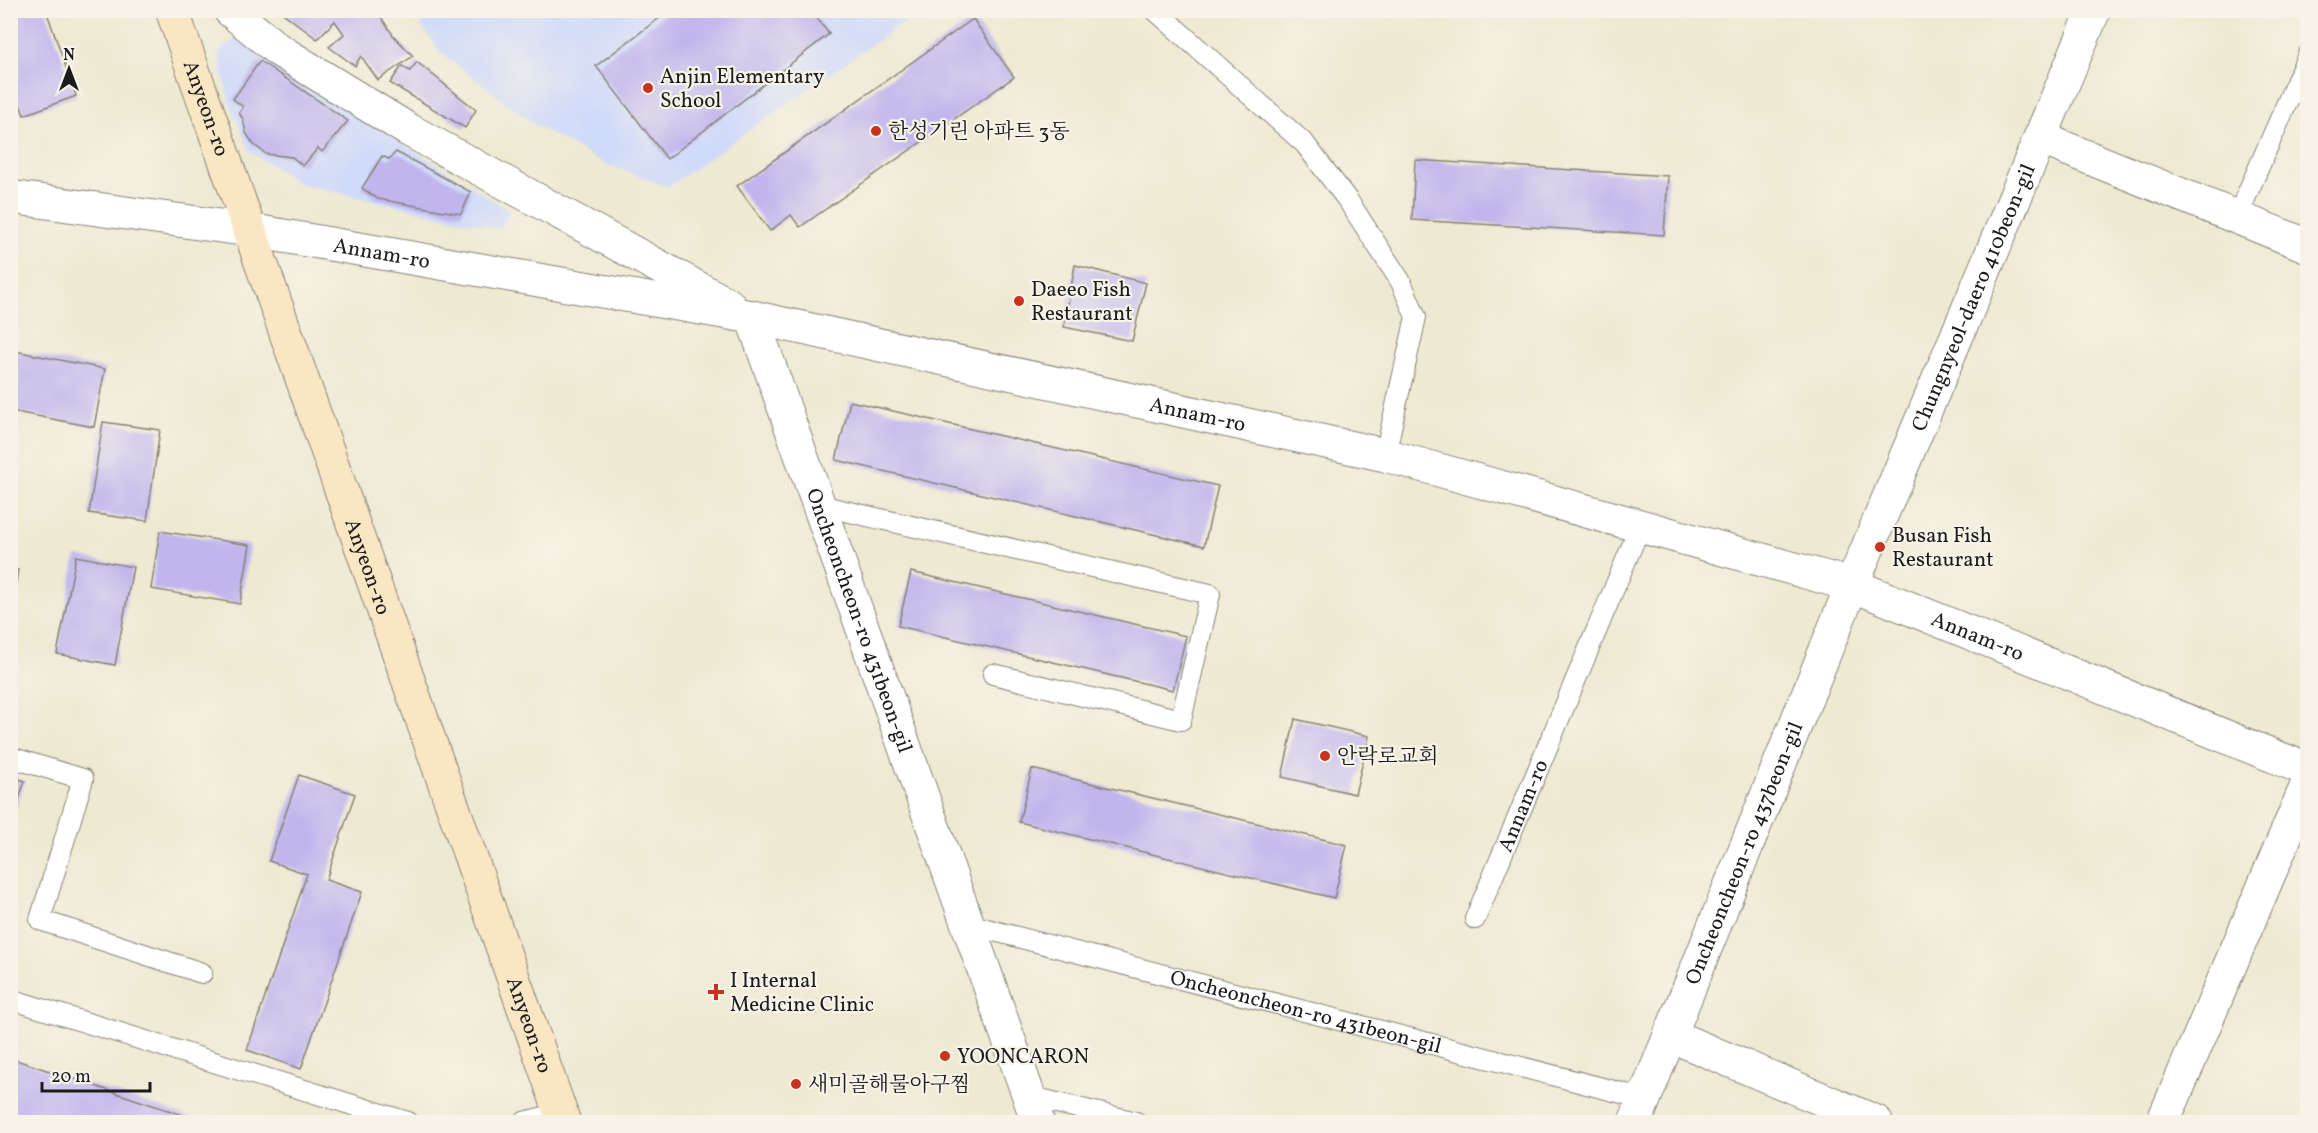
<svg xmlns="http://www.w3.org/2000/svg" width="2318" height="1133" viewBox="0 0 2318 1133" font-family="Vollkorn,'Noto Serif KR',serif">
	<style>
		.built { fill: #d0daf9 }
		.building { fill: #c0b5ed }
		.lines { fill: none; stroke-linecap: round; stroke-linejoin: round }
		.service-casing { stroke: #858276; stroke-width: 22 }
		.minor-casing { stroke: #858276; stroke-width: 35 }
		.tertiary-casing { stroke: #858276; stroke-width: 35 }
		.secondary-casing { stroke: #858276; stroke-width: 35 }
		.service { stroke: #fff; stroke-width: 20 }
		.minor { stroke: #fff; stroke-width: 33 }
		.tertiary { stroke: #fff; stroke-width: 33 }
		.secondary { stroke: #fbe6c4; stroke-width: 33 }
		.poi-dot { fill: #c8321e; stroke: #f7f3e8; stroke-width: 2 }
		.labels { text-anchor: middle; stroke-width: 4.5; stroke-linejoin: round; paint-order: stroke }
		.poi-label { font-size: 21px; fill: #1c1c1c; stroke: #f7f3e8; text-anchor: start }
		.street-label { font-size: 21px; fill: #1c1c1c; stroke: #f7f3e8 }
	</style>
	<rect width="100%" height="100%" fill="#f7f3e8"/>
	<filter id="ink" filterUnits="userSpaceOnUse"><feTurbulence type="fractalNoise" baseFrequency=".0167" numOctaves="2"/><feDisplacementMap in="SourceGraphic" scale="12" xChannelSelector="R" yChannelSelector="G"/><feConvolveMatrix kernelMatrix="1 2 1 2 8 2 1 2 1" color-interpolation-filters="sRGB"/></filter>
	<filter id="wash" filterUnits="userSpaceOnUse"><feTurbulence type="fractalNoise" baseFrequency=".008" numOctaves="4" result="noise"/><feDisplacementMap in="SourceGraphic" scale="24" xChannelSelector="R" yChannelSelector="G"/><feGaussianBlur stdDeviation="1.35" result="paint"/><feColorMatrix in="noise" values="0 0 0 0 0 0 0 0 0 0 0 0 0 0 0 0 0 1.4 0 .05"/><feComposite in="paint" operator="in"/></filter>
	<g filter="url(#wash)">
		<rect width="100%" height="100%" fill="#eee9d1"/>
		<g class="built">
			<path d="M411,11H920L668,187L603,163L532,123L440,52Z"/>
			<path d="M236,37L510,211L501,229L300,184L250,151L229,101L218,53Z"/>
		</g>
		<g id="blocks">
			<g class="building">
				<path d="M10,10H46L76,96L24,115L10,78Z"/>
				<path d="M279,10H376L393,35L413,56L378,80L361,56L355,66L329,47L344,34L335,21L317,39Z"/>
				<path d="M670,10H811L829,34L667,159L596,66Z"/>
				<path d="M973,19L1014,77L800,227L791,215L770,231L737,186Z"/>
				<path d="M260,61L348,121L322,152L318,148L303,166L292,157L266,154L254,145L246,133L243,119L239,113L243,107L233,99Z"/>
				<path d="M417,62L476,110L465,128L390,83L402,66L410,71Z"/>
				<path d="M396,152L471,192L461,214L378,199L362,188L382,156L389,159Z"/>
				<path d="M1415,160L1668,176L1664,235L1412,220Z"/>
				<path d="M1075,265L1146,283L1132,341L1064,327Z"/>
				<path d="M10,350L105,369L94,427L10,411Z"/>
				<path d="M850,401L1218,486L1204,546L836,460Z"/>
				<path d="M103,422L160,430L147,521L89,513Z"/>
				<path d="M160,531L250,545L240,604L151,589Z"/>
				<path d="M76,556L133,567L115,665L57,654Z"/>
				<path d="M10,569L18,570L12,610H10Z"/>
				<path d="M911,572L1186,636L1173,690L898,626Z"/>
				<path d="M1295,719L1369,736L1355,794L1282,777Z"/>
				<path d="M1032,769L1347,845L1334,898L1019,822Z"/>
				<path d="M299,775L355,794L326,880L362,892L301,1069L247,1050L307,874L269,861Z"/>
				<path d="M10,776L25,781L11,823H10Z"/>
				<path d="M10,1058L192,1118L190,1122H28L10,1117Z"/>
			</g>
		</g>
	</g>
	<g filter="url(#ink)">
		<use href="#blocks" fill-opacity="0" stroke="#858276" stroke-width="1.5"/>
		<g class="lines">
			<g class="service-casing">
				<g id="service">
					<path d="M1155,10L1305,144L1349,202L1401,282L1416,317L1385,455"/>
					<path d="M2237,217L2308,55"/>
					<path d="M819,505L1210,594L1181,720L993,674"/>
					<path d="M10,757L83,779L40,920L202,973"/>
					<path id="s1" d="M1475,919L1640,527"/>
					<path id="s2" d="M967,924L1645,1099"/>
					<path d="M10,999L408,1122"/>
					<path d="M1028,1096L1136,1122"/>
					<path d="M524,1122L561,1113"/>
				</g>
			</g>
			<g class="minor-casing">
				<g id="minor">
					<path d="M2040,138L2308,246"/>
					<path id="s3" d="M752,317L1038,1122"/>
					<path d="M1672,1036L1876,1122"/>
					<path id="s4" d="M1635,1122L1852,585"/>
					<path d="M2163,1122L2308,783"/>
				</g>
			</g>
			<g class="tertiary-casing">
				<g id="tertiary">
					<path d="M230,10L277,49L407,129L729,305"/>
					<path id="s5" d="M10,197L249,230L752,317L1385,455L1852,585L2308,770"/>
					<path id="s6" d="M1852,585L2094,10"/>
				</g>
			</g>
			<g class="secondary-casing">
				<g id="secondary">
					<path id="s7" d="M172,10L564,1122"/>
				</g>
			</g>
			<use href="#service" class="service"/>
			<use href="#minor" class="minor"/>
			<use href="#tertiary" class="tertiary"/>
			<use href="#secondary" class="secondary"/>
		</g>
	</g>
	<g class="poi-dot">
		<circle cx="648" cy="88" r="6"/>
		<circle cx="876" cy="131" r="6"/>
		<circle cx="1019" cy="301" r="6"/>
		<circle cx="1880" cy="547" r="6"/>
		<circle cx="1325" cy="756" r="6"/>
		<path d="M713 983h6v6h6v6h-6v6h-6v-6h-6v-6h6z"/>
		<circle cx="945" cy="1056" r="6"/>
		<circle cx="796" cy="1084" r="6"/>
	</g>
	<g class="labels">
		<g class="poi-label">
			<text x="660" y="83">Anjin Elementary<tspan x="660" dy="24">School</tspan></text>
			<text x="888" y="138">한성기린 아파트 3동</text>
			<text x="1031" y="296">Daeeo Fish<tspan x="1031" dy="24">Restaurant</tspan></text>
			<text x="1892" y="542">Busan Fish<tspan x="1892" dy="24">Restaurant</tspan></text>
			<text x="1337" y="763">안락로교회</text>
			<text x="730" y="987">I Internal<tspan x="730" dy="24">Medicine Clinic</tspan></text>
			<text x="957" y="1063">YOONCARON</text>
			<text x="808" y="1091">새미골해물아구찜</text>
		</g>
		<g class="street-label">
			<text dy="7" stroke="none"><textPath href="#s7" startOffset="104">Anyeon-ro</textPath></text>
			<text dy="7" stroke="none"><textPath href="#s5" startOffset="376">Annam-ro</textPath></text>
			<text dy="7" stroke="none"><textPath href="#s6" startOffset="312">Chungnyeol-daero 410beon-gil</textPath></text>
			<text dy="7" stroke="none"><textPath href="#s5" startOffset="1208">Annam-ro</textPath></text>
			<text dy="7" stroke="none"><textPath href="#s7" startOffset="590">Anyeon-ro</textPath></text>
			<text dy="7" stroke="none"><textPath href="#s3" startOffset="322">Oncheoncheon-ro 431beon-gil</textPath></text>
			<text dy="7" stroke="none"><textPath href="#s5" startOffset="2020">Annam-ro</textPath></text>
			<text dy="7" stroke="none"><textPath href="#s1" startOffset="123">Annam-ro</textPath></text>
			<text dy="7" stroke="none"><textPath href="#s4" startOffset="290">Oncheoncheon-ro 437beon-gil</textPath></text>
			<text dy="7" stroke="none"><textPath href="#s2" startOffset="350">Oncheoncheon-ro 431beon-gil</textPath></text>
			<text dy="7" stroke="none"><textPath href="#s7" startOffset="1076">Anyeon-ro</textPath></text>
		</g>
	</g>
	<rect width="2318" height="1133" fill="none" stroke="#f7f3e8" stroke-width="36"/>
	<g transform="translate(69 69)" stroke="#f7f3e8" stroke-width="4.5" paint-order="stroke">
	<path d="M0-4.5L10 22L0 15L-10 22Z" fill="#1c1c1c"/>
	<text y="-9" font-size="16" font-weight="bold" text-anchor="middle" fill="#1c1c1c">N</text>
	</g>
	<path d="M42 1082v9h108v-9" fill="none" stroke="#1c1c1c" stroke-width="3"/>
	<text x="51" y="1082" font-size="18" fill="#1c1c1c" stroke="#f7f3e8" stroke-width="4.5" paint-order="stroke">20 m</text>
</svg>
